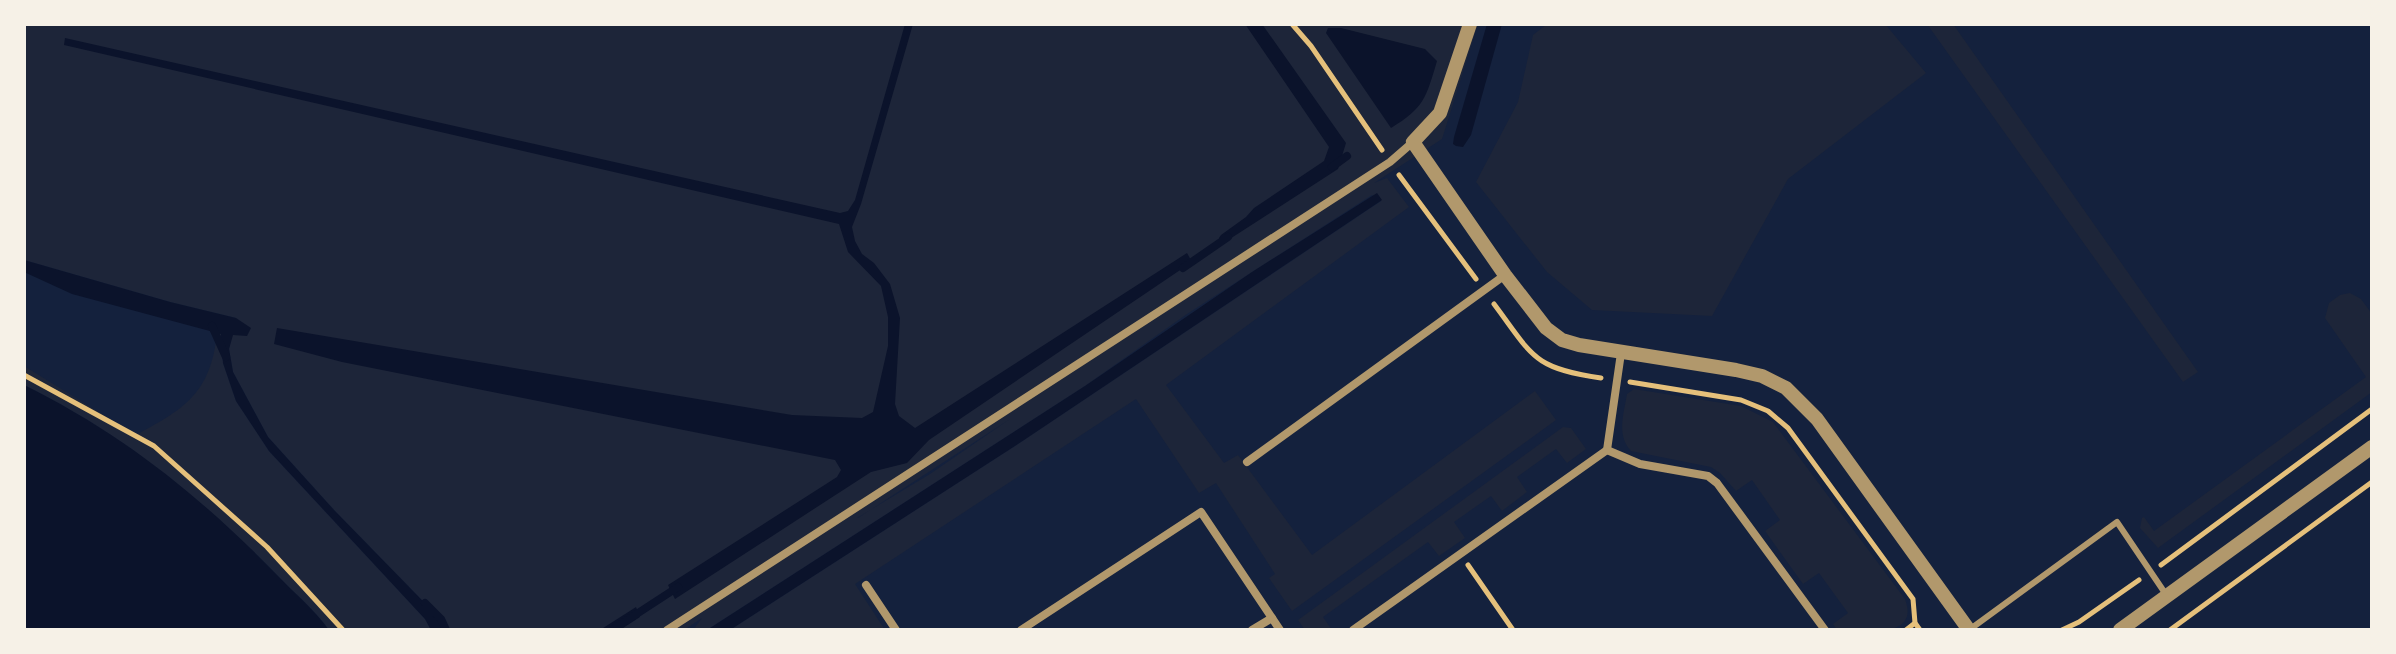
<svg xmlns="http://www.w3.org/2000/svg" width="2396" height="654" viewBox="0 0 2396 654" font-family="'Public Sans',sans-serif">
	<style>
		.green { fill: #1d2539; fill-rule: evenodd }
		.water { fill: #0b132b }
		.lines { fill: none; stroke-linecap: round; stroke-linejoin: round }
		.stream { stroke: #0b132b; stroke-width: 8 }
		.path { stroke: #e5c07b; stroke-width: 5 }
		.service { stroke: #b1986c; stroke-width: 6 }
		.minor { stroke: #b1986c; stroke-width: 8 }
		.tertiary { stroke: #b1986c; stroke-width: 14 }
	</style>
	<rect width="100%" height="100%" fill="#14213d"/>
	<g class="green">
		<path d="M24,24H1478L1442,139L1374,183L1387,178L1409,207L1166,385L1224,463L1238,455L1312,555L1535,391L1556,420L1292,611L1269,578L1275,574L1216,483L1199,493L1136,399L855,584L885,630H730L1024,440L1381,201L1372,195L1187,314L1085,386L707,630H693L702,618L684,630H451L334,510L268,437L233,372L229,349L236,318L170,302L24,260ZM1010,419L930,474L857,518H858Z"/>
		<path d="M1547,24H1885L1926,73L1788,179L1712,316L1592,310L1547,272L1476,182L1518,102L1533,35Z"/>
		<path d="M1927,24H1953L2198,372L2183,382Z"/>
		<path d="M2350,293L2361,299L2372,314V392L2158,548L2140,528L2142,518L2144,517L2154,531L2366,377L2325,318L2329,303L2340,295Z"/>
		<path d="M217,334H221L223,363L236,401L269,451L425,619L431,630H329C314,609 292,591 274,572C198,495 121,433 24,385V366L136,435C186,408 210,393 217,334Z"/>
		<path d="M1634,389L1741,406L1773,422L1905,599C1921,641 1860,630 1837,630L1833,624L1848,613L1819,573L1803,584L1765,531L1780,520L1752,480L1736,491L1720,473L1711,467L1631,451C1616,435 1624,413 1627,394Z"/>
		<path d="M1563,427L1571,428L1586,449L1567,463L1556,449L1517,477L1527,492L1502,511L1491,496L1454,522L1465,538L1439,556L1428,542L1323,617L1332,630H1305L1298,620Z"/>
	</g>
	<g class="water">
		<path d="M905,24H913L861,204L852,227L855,241L862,254L874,263L890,284L900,318L895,404L899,416L915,428L1187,253L1192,262L929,440L907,463L871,472L675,599L668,585L837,477L841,470L835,460L342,362L274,344L277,328L792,415L862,418L873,412L888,346V317L881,286L848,252L839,224L64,45L65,38L840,213L848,211L855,200Z"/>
		<path d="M1245,24H1262L1346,143L1338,169L1222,244L1219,238L1221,235L1246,217L1254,208L1324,161L1329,147Z"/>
		<path d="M1487,24H1502L1471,135L1463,147L1456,146L1453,144L1454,137Z"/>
		<path d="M1328,28H1341L1425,49L1437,61C1426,98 1424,108 1391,128L1326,33Z"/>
		<path d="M1377,193L1382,200L1024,440L730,630H707L1085,386L1252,272Z"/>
		<path d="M24,260L170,302L236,318L251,328L247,336L233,335L229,349L233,372L268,437L334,510L451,630H431L425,619L269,451L236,401L223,363L221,334L72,294L24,272Z"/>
		<path d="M24,385C121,433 199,495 274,572C292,591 314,609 329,630H29L24,625Z"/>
		<path d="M636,607L640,617L620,630H600Z"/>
	</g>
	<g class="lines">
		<g class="stream">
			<path d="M1332,167L1347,156"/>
			<path d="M1183,268L1228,237"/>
			<path d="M212,326L226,357"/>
			<path d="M425,603L441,619L446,630"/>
			<path d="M612,630L678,587"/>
		</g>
		<g class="path">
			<path d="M1292,24L1311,46L1382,150"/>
			<path d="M1399,175L1476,279"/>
			<path d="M1494,304C1533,356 1532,368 1601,378"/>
			<path d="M24,375L154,446L267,547L343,630"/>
			<path d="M1630,382L1741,400L1768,411L1788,428L1913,599L1915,623L1920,630"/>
			<path d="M1468,565L1513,630"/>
			<path d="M2161,565L2372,409"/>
			<path d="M1906,630L1915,623"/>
			<path d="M2062,630L2079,622L2139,580"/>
			<path d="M2170,630L2372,482"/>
		</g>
		<path class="service" d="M1969,630L2117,522L2167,596"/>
		<g class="minor">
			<path d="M1621,353L1607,450L1640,464L1708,476L1717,483L1825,630"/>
			<path d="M1247,462L1505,275"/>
			<path d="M866,585L896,630"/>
			<path d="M667,630L1390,162L1413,142"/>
			<path d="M1021,630L1201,512L1272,618"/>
			<path d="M1252,630L1272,618L1280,630"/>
			<path d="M1353,630L1607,450"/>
		</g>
		<g class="tertiary">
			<path d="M1470,24L1440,113L1413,142L1505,275L1546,328L1562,340L1579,345L1736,370L1762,376L1786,388L1817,419L1969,630"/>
			<path d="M2120,630L2372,447"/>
		</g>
	</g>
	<rect width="2396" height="654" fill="none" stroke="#f6f1e7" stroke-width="52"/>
</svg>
